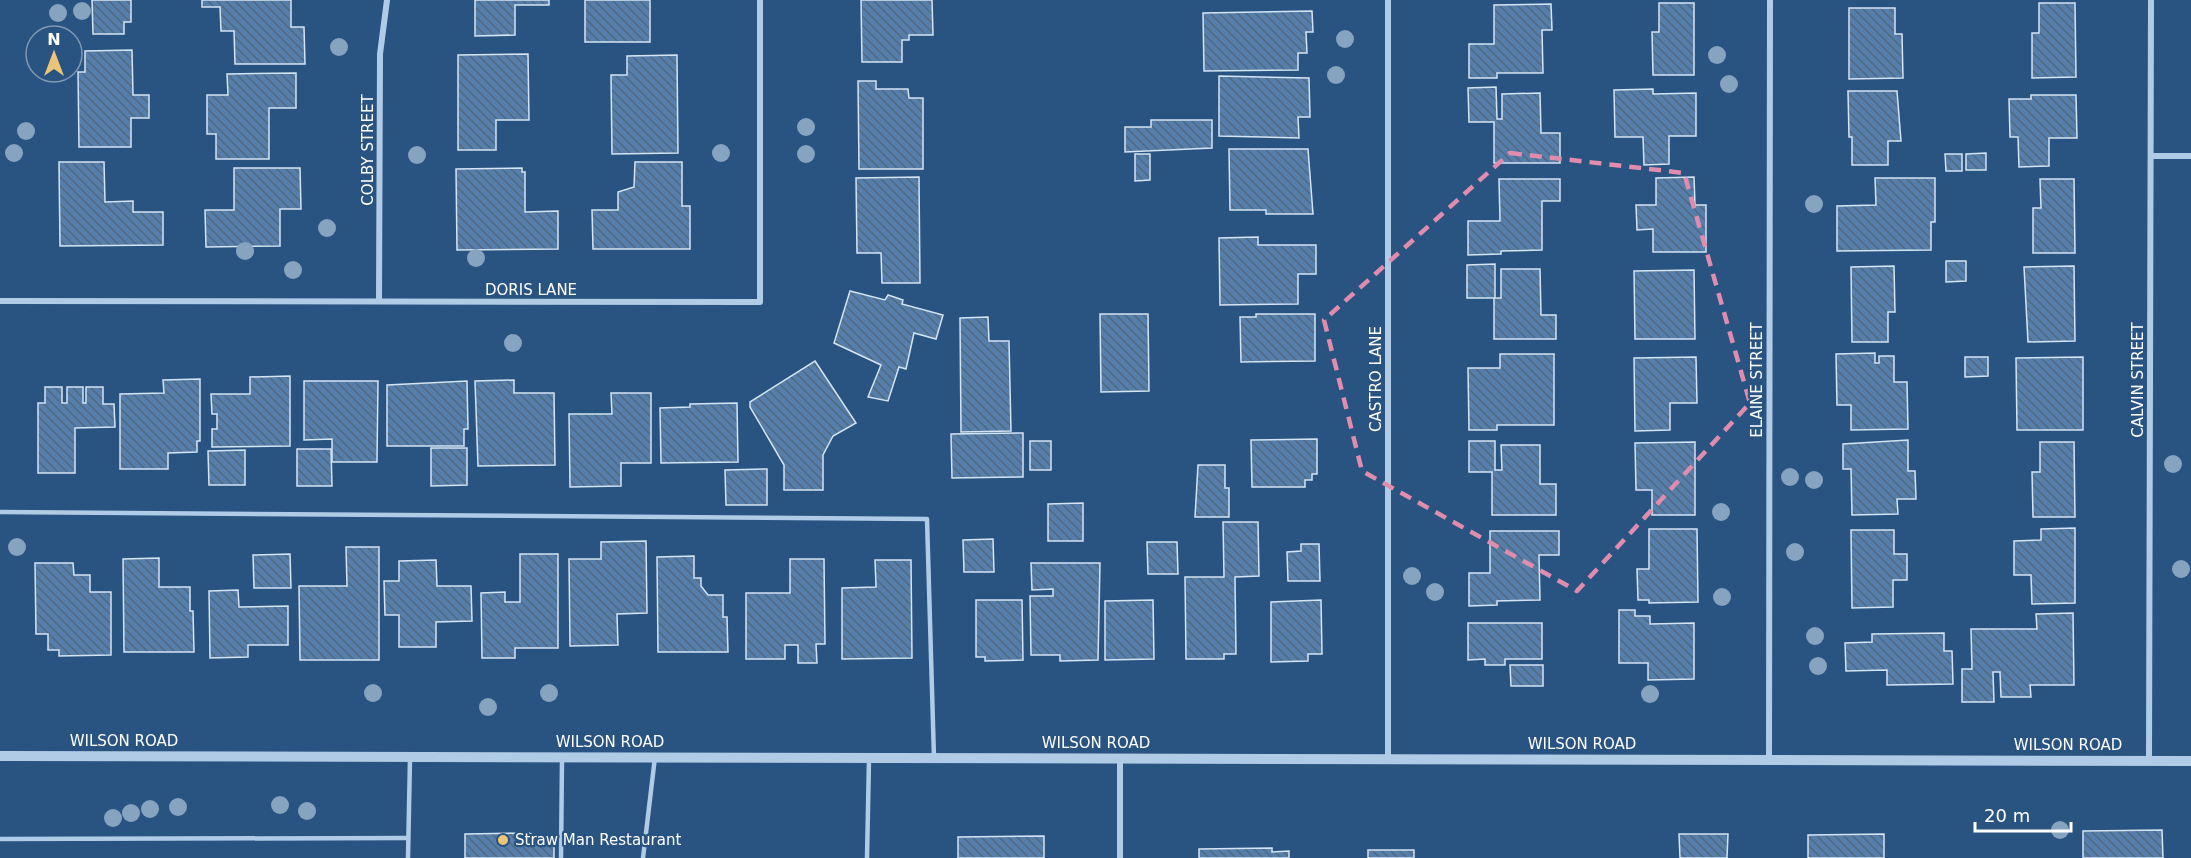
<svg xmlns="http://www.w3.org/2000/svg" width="2191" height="858" viewBox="0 0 2191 858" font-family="'DejaVu Sans',sans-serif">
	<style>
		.building { fill: url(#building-back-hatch); stroke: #d3e4f4; stroke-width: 1.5 }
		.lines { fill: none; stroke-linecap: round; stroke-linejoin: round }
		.service { stroke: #b0cbe5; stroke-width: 4.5 }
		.minor { stroke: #b0cbe5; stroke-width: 6 }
		.tertiary { stroke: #b0cbe5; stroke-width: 10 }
		.tree { fill: #86a3c0 }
		.marked { fill: none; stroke: #e08cad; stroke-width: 4.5; stroke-dasharray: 12 8; stroke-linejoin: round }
		.poi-dot { fill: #ecc477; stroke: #295380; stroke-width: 2 }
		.labels { text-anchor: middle; stroke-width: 4.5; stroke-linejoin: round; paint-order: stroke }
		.street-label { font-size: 15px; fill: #fff; stroke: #295380 }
		.poi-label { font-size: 15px; fill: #fff; stroke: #295380; text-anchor: start }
	</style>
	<defs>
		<pattern id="building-back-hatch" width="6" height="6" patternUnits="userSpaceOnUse" patternTransform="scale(1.5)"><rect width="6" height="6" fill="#557faa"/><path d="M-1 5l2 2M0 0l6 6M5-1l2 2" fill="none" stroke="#516880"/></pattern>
	</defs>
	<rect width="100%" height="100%" fill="#295380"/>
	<g class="building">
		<path d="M92,0H131V22H124V34H93Z"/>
		<path d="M202,0H291V27H304L305,64H235L234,31H221L220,7H202Z"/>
		<path d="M475,0H549V5H515V35L475,36Z"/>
		<rect x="585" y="0" width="65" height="42"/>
		<path d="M861,0H932L933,35H909V40H902V62H862Z"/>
		<path d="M1659,3H1694V75H1653L1652,32H1659Z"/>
		<path d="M2039,3H2075L2076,77L2032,78V33H2039Z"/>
		<path d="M1551,4L1552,30H1542L1543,73H1497V78H1469V44H1494V5Z"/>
		<path d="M1849,8H1895V34H1902L1903,78L1849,79Z"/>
		<path d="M1312,11L1313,32H1306L1307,53H1298V70L1204,71L1203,13Z"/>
		<path d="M132,50L133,95H149V118H131V147H79L78,72H85V51Z"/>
		<path d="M528,54L529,120H496V150H458V55Z"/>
		<path d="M677,55L678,153L612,154L611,75H627V56Z"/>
		<path d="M296,73V108H269V159H216V134H207V95H228L227,74Z"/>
		<path d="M1219,76L1309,78L1310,117H1298L1299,138L1219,136Z"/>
		<path d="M858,81H876V89H908L909,98H923V169H859Z"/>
		<path d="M1496,87L1497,119H1502V94L1540,93L1541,133H1560V163H1494V122H1469L1468,88Z"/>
		<path d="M1653,89V94L1696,93V136H1669V164L1644,165L1643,137H1615L1614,90Z"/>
		<path d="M1848,91H1897L1901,141H1888V165H1852V137H1849Z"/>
		<path d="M2031,95H2076L2077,138H2049V166L2019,167L2018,137H2010L2009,99H2031Z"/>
		<path d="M1151,120H1212V148L1125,152V127H1151Z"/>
		<path d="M1229,149H1308L1313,214H1266V210H1230Z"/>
		<path d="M1986,153V170H1966V154Z"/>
		<path d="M1135,154H1150V180L1135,181Z"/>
		<path d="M1945,154H1962V171H1946Z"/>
		<path d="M59,162H104L105,202L133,201V212H163V245L60,246Z"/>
		<path d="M635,162H682V206H690V249H593L592,210H618V192L634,187Z"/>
		<path d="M234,168H300L301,209H280V246L206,247L205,210H234Z"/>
		<path d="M522,168V172H525V212L558,211V249L457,250L456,169Z"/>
		<path d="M919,177L920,283H882L881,253H857L856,178Z"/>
		<path d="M1694,177L1695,205H1706V252H1653V229L1637,230L1636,205H1656V178Z"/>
		<path d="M1875,178H1935V222H1931V250L1837,251V206L1876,205Z"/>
		<path d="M1499,179H1560V201H1542V250L1501,251V254L1468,255V221H1500Z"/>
		<path d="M2040,179H2074L2075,253H2033V208H2041Z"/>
		<path d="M1258,237V245H1316V274H1298V304L1220,305L1219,238Z"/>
		<path d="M1946,261H1966V281L1946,282Z"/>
		<path d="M1495,264V298H1501V269H1540L1541,315H1556V339H1494V298H1467V265Z"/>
		<path d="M1894,266L1895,312H1888V342H1852L1851,267Z"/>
		<path d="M2074,266L2075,341L2028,342L2024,267Z"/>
		<path d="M1694,270L1695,339H1635L1634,271Z"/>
		<path d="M850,291L885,300L888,295L903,300L902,304L943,315L936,339L914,333L906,369L899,367L888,401L868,397L881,365L834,343Z"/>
		<path d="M1100,314H1148L1149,391L1101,392Z"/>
		<path d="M1256,314H1315V361L1241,362L1240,317H1256Z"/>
		<path d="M988,317L989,341H1009L1011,431L961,432L960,318Z"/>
		<path d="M1875,353V363H1879V356H1894V382H1907L1908,429L1851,430V405H1837L1836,354Z"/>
		<path d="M1500,354H1554V425H1497V430H1469L1468,368H1500Z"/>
		<path d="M1696,357L1697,403H1670V430L1635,431L1634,358Z"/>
		<path d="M1965,357H1988V376L1965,377Z"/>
		<path d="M2083,357V430H2017L2016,358Z"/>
		<path d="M815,361L856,423L833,436L823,455V490H784V465L750,407V402Z"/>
		<path d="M290,376V446L212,447V429H217V414H212L211,394H250V377Z"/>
		<path d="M200,379V441H197V452L168,453V469H120V394L164,393L163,380Z"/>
		<path d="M514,380V393H554L555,465L478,466L475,381Z"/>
		<path d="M304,381H378L377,462H332V439L304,440Z"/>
		<path d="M467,381L468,429H464V446H387V385Z"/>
		<path d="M45,387H62V403H67V387H83V403H86V387H103V404H114L115,427L75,428V473H38V403H45Z"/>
		<path d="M611,393H651V463H621V486L570,487L569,414H612Z"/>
		<path d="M737,403L738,462L661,463L660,408L690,407V404Z"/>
		<path d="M1023,433V477L952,478L951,434Z"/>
		<path d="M1317,439V474H1312V480H1305V487H1252L1251,440Z"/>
		<path d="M1908,440V471H1915L1916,499H1897L1898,514L1852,515L1851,469H1843V444Z"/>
		<rect x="1030" y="441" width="21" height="29"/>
		<path d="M1469,441H1495V470H1502L1501,445H1540V484H1556V515H1492V472H1469Z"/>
		<path d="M1695,442V515H1652V490H1636L1635,443Z"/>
		<path d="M2040,442H2074L2075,517H2033L2032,472H2040Z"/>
		<path d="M431,448H467V485L431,486Z"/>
		<path d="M297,449H331L332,486H297Z"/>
		<path d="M245,450V485H209L208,451Z"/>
		<path d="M1198,465H1225V488H1229V517H1195Z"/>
		<path d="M767,469V505H726L725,470Z"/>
		<path d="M1083,503V541H1048V504Z"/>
		<path d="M1223,522H1258L1259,576L1235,577L1236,654H1224V659H1186L1185,577H1224Z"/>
		<path d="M2075,528V603L2032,604L2031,575H2014V541L2041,540V529Z"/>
		<path d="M1649,529H1697L1698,602L1649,603V600H1638L1637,569H1649Z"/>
		<path d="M1851,530H1894V554H1907V580H1893V607L1852,608Z"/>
		<path d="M1490,531H1559V555H1539L1540,600L1497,601V605L1469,606V573H1490Z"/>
		<path d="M993,539L994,572H964L963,540Z"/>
		<path d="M646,541L647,613L617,614L618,645L570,646L569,559H601V542Z"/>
		<path d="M1147,542H1177L1178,574H1148Z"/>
		<path d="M1301,544H1319L1320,581H1288L1287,552L1301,551Z"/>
		<path d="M346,547H379V660H300L299,586H347Z"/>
		<path d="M290,554L291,588H254L253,555Z"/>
		<path d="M520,554H558V648H515V658H482L481,593L505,592V602H520Z"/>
		<path d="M694,556V578H701V586L708,595H723V617H727L728,652H658L657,557Z"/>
		<path d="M159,558V587H190V611H193L194,652H124L123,559Z"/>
		<path d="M790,559H824L825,644H816L817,663H798V645H785V659H746V593H790Z"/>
		<path d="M436,560L437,586H471L472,621L436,622V647H399V615H385L384,581H399V561Z"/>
		<path d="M875,560H911L912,658L842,659V588L876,587Z"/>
		<path d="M35,563H73L74,575H90V592H111V655L59,656V650H48V634H36Z"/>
		<path d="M1031,563H1100L1098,660L1060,661V655H1031L1030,596H1053V589L1032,590Z"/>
		<path d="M238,590L239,607L288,606V645H248V657L210,658L209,591Z"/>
		<path d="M976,600H1022L1023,660L985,661V657H976Z"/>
		<path d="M1153,600L1154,659L1105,660V601Z"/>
		<path d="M1321,600L1322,654H1308V661L1271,662V602Z"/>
		<path d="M1619,610H1635V616H1650V624L1694,623V679L1648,680V663H1619Z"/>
		<path d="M2073,613L2074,685H2030L2031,697H2001L2000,672H1993L1994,702H1962V669H1972L1971,629H2037L2036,614Z"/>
		<path d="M1468,623H1542V659H1505V665H1485V659L1468,660Z"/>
		<path d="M1944,633V651H1952L1953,684L1887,685V670L1846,671L1845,643L1872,642V634Z"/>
		<path d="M1510,665H1543V686H1511Z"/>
		<path d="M2162,830L2163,858H2083V831Z"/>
		<path d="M529,833L554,846V858H465V834Z"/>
		<path d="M1679,834H1728L1727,858H1680Z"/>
		<path d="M1884,834V858H1808V835Z"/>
		<path d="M1044,836V858H958V837Z"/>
		<path d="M1272,848V852L1289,851V858H1199V849Z"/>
		<rect x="1368" y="850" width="46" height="8"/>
	</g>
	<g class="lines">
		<g class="service">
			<path d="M0,512L927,519L934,758"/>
			<path d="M0,839L408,838"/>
			<path d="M408,858L410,758"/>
			<path d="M561,858L562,759"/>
			<path d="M643,858L655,757"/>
			<path d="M867,858L869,759"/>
		</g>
		<g class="minor">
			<path d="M2151,156H2191"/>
			<path d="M0,301L760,302V0"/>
			<path d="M379,301L380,54L387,0"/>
			<path d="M1120,758V858"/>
			<path d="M1388,759V0"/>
			<path d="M1769,759L1770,0"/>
			<path d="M2149,761L2151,0"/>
		</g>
		<path class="tertiary" d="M0,756L2191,761"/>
	</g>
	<g class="tree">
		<circle cx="82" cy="11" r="9"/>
		<circle cx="58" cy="13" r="9"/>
		<circle cx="1345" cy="39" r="9"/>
		<circle cx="339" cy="47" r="9"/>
		<circle cx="1717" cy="55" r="9"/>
		<circle cx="1336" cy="75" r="9"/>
		<circle cx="1729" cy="84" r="9"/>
		<circle cx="806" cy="127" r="9"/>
		<circle cx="26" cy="131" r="9"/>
		<circle cx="14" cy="153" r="9"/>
		<circle cx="721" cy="153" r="9"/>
		<circle cx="806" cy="154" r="9"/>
		<circle cx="417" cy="155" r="9"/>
		<circle cx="1814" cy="204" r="9"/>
		<circle cx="327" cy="228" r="9"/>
		<circle cx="245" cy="251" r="9"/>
		<circle cx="476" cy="258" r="9"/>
		<circle cx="293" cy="270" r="9"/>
		<circle cx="513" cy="343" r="9"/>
		<circle cx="2173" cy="464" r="9"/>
		<circle cx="1790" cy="477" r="9"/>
		<circle cx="1814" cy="480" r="9"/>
		<circle cx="1721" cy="512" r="9"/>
		<circle cx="17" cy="547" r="9"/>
		<circle cx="1795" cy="552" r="9"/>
		<circle cx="2181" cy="569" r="9"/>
		<circle cx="1412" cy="576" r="9"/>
		<circle cx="1435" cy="592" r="9"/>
		<circle cx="1722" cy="597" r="9"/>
		<circle cx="1815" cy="636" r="9"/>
		<circle cx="1818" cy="666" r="9"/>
		<circle cx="373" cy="693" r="9"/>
		<circle cx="549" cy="693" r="9"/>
		<circle cx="1650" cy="694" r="9"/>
		<circle cx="488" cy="707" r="9"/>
		<circle cx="280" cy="805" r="9"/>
		<circle cx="178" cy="807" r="9"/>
		<circle cx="150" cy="809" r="9"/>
		<circle cx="307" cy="811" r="9"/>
		<circle cx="131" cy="813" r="9"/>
		<circle cx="113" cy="818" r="9"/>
		<circle cx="2060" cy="830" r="9"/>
	</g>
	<path class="marked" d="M1510,153L1684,173L1750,403L1577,591L1362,471L1324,320Z"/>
	<circle class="poi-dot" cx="503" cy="840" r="6"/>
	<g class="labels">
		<g class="street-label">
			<text transform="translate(368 150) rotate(-90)" y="5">COLBY STREET</text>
			<text x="531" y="295">DORIS LANE</text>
			<text transform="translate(1376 379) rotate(-90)" y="5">CASTRO LANE</text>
			<text transform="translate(1757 380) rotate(-90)" y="5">ELAINE STREET</text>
			<text transform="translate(2138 380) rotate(-90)" y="5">CALVIN STREET</text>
			<text x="124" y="746">WILSON ROAD</text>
			<text x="610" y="747">WILSON ROAD</text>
			<text x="1096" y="748">WILSON ROAD</text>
			<text x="1582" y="749">WILSON ROAD</text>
			<text x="2068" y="750">WILSON ROAD</text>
		</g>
		<g class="poi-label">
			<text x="515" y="845">Straw Man Restaurant</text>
		</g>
	</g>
	<g transform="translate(54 54)"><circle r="28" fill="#295380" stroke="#7f98b3" stroke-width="1.5"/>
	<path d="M0-4.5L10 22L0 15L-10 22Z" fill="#ecc477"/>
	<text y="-9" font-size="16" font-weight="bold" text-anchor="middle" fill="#ffffff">N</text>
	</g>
	<path d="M1975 822v9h96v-9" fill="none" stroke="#ffffff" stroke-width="3"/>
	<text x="1984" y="822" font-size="18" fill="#ffffff" stroke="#295380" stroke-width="4.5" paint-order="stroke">20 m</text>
</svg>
